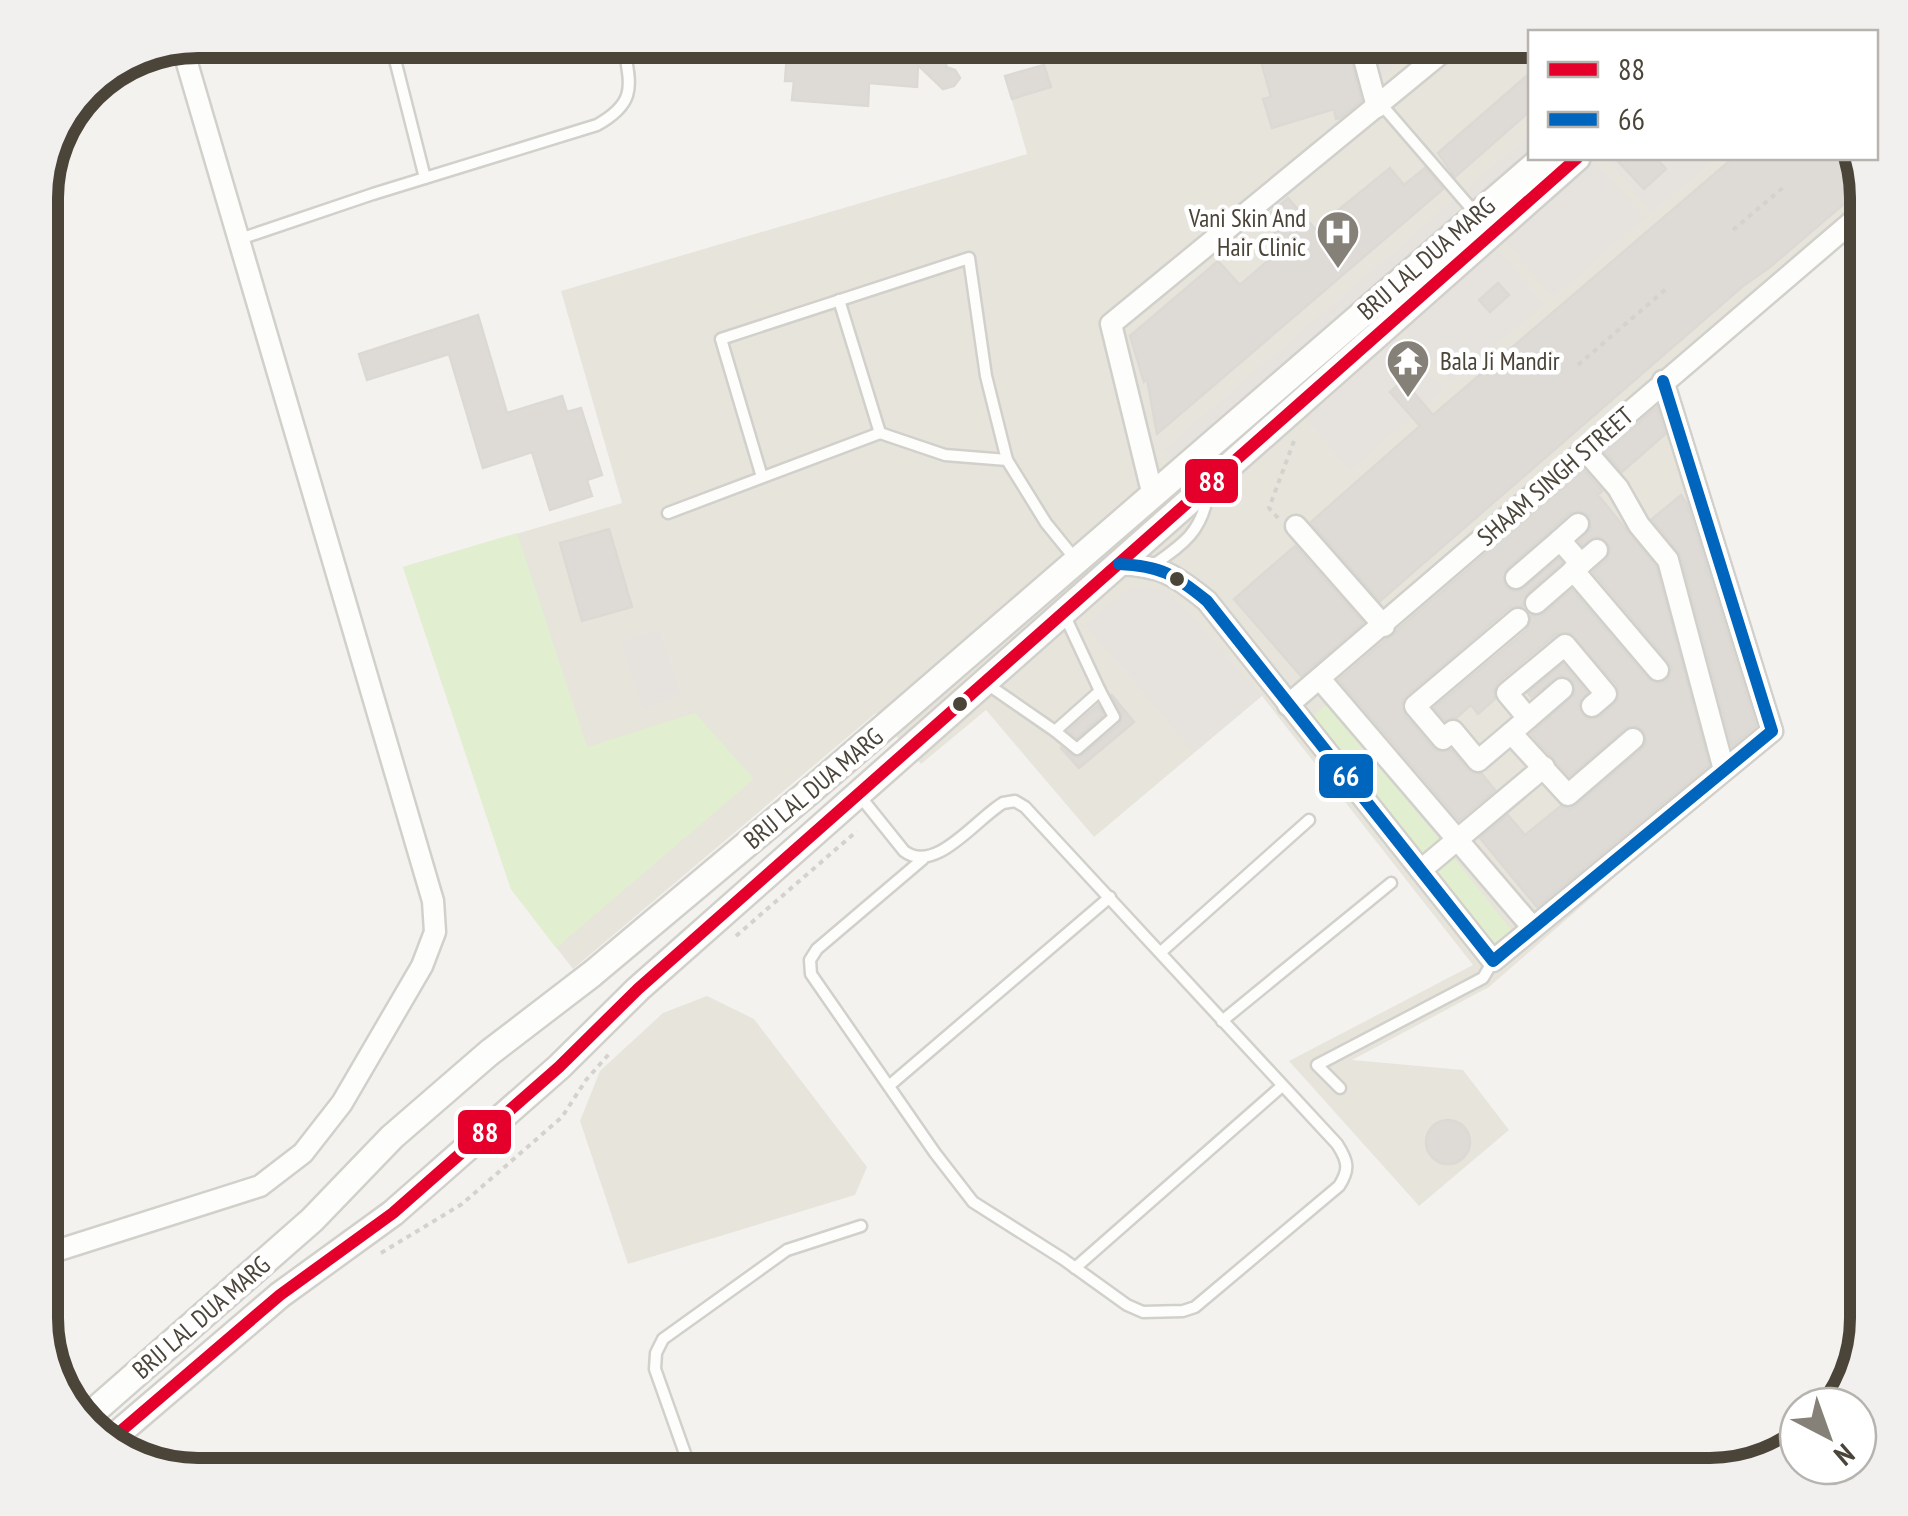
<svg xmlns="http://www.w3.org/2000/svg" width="1908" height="1516" viewBox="0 0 1908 1516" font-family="'PT Sans Narrow',sans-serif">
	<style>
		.residential { fill: #e7e4dc }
		.green { fill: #e1eecf }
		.parking { fill: #e6e3df }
		.building { fill: #dedbd6; stroke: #dcd9d4; stroke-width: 2.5 }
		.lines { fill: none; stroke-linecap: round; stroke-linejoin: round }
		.service-casing { stroke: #d2d0cb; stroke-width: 15 }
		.minor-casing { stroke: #d2d0cb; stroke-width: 25 }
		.tertiary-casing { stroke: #d2d0cb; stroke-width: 30 }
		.path { stroke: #d3d2cc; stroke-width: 4; stroke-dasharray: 5 5; stroke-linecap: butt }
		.service { stroke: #fdfdfc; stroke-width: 10 }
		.minor { stroke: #fdfdfc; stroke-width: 20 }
		.tertiary { stroke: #fdfdfc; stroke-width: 25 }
		.bus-1-casing { stroke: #fff; stroke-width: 20 }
		.bus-2-casing { stroke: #fff; stroke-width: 20 }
		.bus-1 { stroke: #e4002b; stroke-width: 12 }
		.bus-2 { stroke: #0065bd; stroke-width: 12 }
		.bus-dot { fill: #4b4439; stroke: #fff; stroke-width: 4 }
		.labels { text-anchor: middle; stroke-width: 9; stroke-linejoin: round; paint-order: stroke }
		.poi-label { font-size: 25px; fill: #4b4439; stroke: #fff; text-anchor: end }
		.street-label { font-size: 25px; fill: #4b4439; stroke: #fff }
		.rim { fill: none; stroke: #4b4439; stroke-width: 12 }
		.line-badge { stroke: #fff; stroke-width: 4 }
		.badge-label { font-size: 28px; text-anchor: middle; font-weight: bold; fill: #fff }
	</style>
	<rect width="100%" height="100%" fill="#f4f2ee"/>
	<g class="residential">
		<path d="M1037,40H1530V158H1859L1868,198V219L1671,384L1783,730L1489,987L1352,1060L1463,1070L1509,1130L1419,1206L1289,1061L1473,965L1262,696L1094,837L986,710L921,764L876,713L573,969L511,889L403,567L622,503L561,291L1027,154L1005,76L1044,65Z"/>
		<path d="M707,996L754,1019L867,1167L855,1195L628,1264L580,1121L600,1071L663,1013Z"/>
	</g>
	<g class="green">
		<path d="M517,533L587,747L695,713L754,779L556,948L511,889L403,567Z"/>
		<path d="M1327,704L1440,840L1422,855L1310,718Z"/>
		<path d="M1453,857L1513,932L1492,948L1432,873Z"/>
	</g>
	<g class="parking">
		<path d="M1365,40H1427L1376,80Z"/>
		<path d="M1530,134V158L1478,203L1467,189Z"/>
		<path d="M1606,158H1715L1652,212Z"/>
		<path d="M1594,159L1645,218L1553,297L1502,238Z"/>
		<path d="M1453,201L1465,215L1176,464L1164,449Z"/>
		<path d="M1494,245L1544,304L1452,383L1401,325Z"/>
		<path d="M1391,330L1443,390L1350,470L1299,410Z"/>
		<path d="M1150,588L1168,591L1261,696L1194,752L1086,625L1129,589Z"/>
		<path d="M659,629L681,695L644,709L621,642Z"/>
	</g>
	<g class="building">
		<path d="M821,40H948L946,67L955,70L960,78L954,86L943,89L918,65L917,87L869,83L868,106L792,100L794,81H785L787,54L819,57Z"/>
		<path d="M1255,40H1346L1361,101L1340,118L1336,119L1334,109L1272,128L1263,99L1271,97Z"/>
		<path d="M1044,65L1051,87L1012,99L1005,76Z"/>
		<path d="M1530,73V111L1455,177L1438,153Z"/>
		<path d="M1615,158H1656L1666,169L1644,189Z"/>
		<path d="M1733,158H1859L1865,186L1770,267L1743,286L1380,601L1311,522L1420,426L1390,392L1403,380L1433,415Z"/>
		<path d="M1390,168L1404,185L1425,168L1443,189L1157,434L1147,379L1144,382L1130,336L1218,261L1240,285L1285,246L1264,219L1288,198L1315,229Z"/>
		<path d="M1498,283L1509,295L1490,312L1479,300Z"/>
		<path d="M478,315L507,413L562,396L567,412L581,408L602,475L587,480L592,496L550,510L532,452L483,468L449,354L367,380L359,354Z"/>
		<path d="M1657,407L1665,434L1622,472L1605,452Z"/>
		<path d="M1584,470L1602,491L1598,495L1656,566L1709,765L1537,907L1480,838L1508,815L1525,835L1561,806L1570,809L1577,805L1642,749L1646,743L1644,731L1637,726L1625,728L1569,776L1531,734L1575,694L1573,681L1560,675L1531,697L1528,693L1563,664L1587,692L1578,708L1587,719L1600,717L1618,699L1617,685L1569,632L1556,634L1498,682L1494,689L1495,699L1478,714L1471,705L1456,718L1445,720L1434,708L1527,630L1531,616L1544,614L1572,590L1648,679L1660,684L1668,680L1672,668L1668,661L1593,572L1607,560L1611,548L1600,537H1593L1582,545L1579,541L1591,529L1589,516L1581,511L1570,513L1507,568L1503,582L1506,588L1518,592L1559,559L1562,563L1527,593L1523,606L1509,608L1402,700L1404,714L1433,748L1439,752L1451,750L1468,770L1482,774L1495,790L1459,820L1339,680Z"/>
		<path d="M1681,495L1687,504L1756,726L1732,746L1681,556L1652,519Z"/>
		<path d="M609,529L632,607L582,621L560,543Z"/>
		<path d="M1295,546L1363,623L1301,676L1234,599Z"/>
		<path d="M1111,694L1134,722L1079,768L1060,747L1072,756L1080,757L1120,724L1122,714Z"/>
		<path d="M1098,705L1103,715L1077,738L1068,731Z"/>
		<circle cx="1448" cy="1142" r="22"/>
	</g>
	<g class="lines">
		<g class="service-casing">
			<g id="service">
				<path d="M390,40L425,178"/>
				<path d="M1381,104L1476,214"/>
				<path d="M240,239L373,194L597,125C640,101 629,83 623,40"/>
				<path d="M839,300L880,433"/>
				<path d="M762,477L721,339L969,258L986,376L1007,460"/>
				<path d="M668,513L880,433L945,455L1007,460L1046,523L1076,560"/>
				<path d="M1152,566C1183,544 1201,533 1208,494"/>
				<path d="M987,684L1055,731L1100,691L1064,614"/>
				<path d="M1055,731L1077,749L1114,717L1100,691"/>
				<path d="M859,795L904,851C935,875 976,819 1003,803L1015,801L1025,807L1337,1144C1348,1161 1350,1169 1339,1186L1195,1307L1183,1311L1143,1312L1127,1305L1063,1259L973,1202L935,1153L811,974L810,960L817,949L923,859"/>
				<path d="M1161,952L1309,820"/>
				<path d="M1222,1021L1391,883"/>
				<path d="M890,1085L1110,897"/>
				<path d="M1340,1088L1317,1065L1483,978L1493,961"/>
				<path d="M1075,1268L1282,1086"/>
				<path d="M693,1476L655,1369L656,1353L663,1339L787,1250L861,1226"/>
			</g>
		</g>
		<g class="minor-casing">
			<g id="minor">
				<path d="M1359,40L1377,107"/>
				<path d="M1585,450L1618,488L1639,525L1668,560L1724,770"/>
				<path d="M1153,496L1111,324L1457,40"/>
				<path d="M1296,526L1384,626"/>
				<path d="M1560,540L1578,524"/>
				<path d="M1119,564C1161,566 1174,574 1207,601L1493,961L1772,731L1663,381"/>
				<path d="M1581,564L1597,550"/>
				<path d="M1573,570L1658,670"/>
				<path d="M1516,578L1560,540L1581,564L1536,603"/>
				<path d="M1320,679L1533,928"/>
				<path d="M1562,689L1511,733L1568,795L1633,739"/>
				<path d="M1288,705L1868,208"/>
				<path d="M1528,718L1507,693L1565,645L1606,694L1592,706"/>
				<path d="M1511,733L1478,761L1453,731L1443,739L1415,706L1518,619"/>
				<path d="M1421,870L1544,767"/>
				<path d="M40,1256L260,1186L303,1153L342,1103L422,966L435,932L433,901L182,46"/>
			</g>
		</g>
		<g class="tertiary-casing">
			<g id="tertiary">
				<path d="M85,1419L312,1220L392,1137L489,1053L592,974L809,792L1543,158"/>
				<path d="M108,1442L280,1295L393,1213L559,1067L638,989L1577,158"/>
			</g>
		</g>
		<g class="path">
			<path d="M1733,230L1786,185"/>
			<path d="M1578,365L1666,289"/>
			<path d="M1278,518L1269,508L1294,441"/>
			<path d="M736,936L857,831"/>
			<path d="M381,1253L462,1204L562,1117L586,1080L609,1054"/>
		</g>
		<use href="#service" class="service"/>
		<use href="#minor" class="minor"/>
		<use href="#tertiary" class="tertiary"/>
		<g class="bus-1-casing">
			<path id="bus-1" d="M108,1442L280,1295L393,1213L559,1067L638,989L1577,158"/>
		</g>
		<g class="bus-2-casing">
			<path id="bus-2" d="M1119,564C1161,566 1174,574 1207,601L1493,961L1772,731L1663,381"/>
		</g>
		<use href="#bus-1" class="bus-1"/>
		<use href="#bus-2" class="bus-2"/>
	</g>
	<defs>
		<g id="hospital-pin" transform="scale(2.25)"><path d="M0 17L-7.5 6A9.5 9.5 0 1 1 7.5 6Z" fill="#868178" stroke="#fff"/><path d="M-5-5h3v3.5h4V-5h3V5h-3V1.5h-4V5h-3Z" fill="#fff"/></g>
		<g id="temple-pin" transform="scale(2.25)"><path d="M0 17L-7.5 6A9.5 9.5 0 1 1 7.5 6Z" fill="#868178" stroke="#fff"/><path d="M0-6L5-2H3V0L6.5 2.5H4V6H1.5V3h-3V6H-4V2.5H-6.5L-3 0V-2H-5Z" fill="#fff"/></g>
	</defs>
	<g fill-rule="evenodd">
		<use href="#hospital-pin" x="1338" y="232"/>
		<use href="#temple-pin" x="1408" y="361"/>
	</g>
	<g class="bus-dot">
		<circle cx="1177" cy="579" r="9"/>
		<circle cx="960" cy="704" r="9"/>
	</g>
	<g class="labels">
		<g class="poi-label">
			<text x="1306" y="227">Vani Skin And<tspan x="1306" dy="29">Hair Clinic</tspan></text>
			<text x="1440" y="370" text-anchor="start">Bala Ji Mandir</text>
		</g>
		<g class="street-label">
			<text transform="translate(1426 258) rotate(-41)" y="9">BRIJ LAL DUA MARG</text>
			<text transform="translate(1555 476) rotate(-41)" y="9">SHAAM SINGH STREET</text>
			<text transform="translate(813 788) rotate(-40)" y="9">BRIJ LAL DUA MARG</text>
			<text transform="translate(201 1317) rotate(-41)" y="9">BRIJ LAL DUA MARG</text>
		</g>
	</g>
	<path d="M0 0H1908V1516H0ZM198 58H1710A140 140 0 0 1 1850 198V1318A140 140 0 0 1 1710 1458H198A140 140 0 0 1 58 1318V198A140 140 0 0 1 198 58Z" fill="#f1f0ef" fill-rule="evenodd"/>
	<path class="rim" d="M198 58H1710A140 140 0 0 1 1850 198V1318A140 140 0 0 1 1710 1458H198A140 140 0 0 1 58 1318V198A140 140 0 0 1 198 58Z"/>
	<g class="line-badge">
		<rect x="1183" y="457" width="57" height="48" rx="10" fill="#e4002b"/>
		<rect x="1317" y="752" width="58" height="48" rx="10" fill="#0065bd"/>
		<rect x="456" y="1108" width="57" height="48" rx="10" fill="#e4002b"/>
	</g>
	<g class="badge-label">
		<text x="1212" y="491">88</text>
		<text x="1346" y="786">66</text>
		<text x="485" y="1142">88</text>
	</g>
	<rect x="1528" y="30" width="350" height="130" fill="#ffffff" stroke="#b7b4b0" stroke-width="2.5"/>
	<rect x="1548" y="62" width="50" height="15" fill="#e4002b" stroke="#b7b4b0" stroke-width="2.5"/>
	<text x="1618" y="80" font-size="30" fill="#4b4439">88</text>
	<rect x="1548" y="112" width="50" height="15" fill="#0065bd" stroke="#b7b4b0" stroke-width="2.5"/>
	<text x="1618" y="130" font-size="30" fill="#4b4439">66</text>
	<g transform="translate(1828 1436) rotate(139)"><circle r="48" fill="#ffffff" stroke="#b7b4b0" stroke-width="2.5"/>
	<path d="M0-8L18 38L0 25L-18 38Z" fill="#868178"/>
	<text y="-15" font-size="28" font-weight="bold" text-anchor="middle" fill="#4b4439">N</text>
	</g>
</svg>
